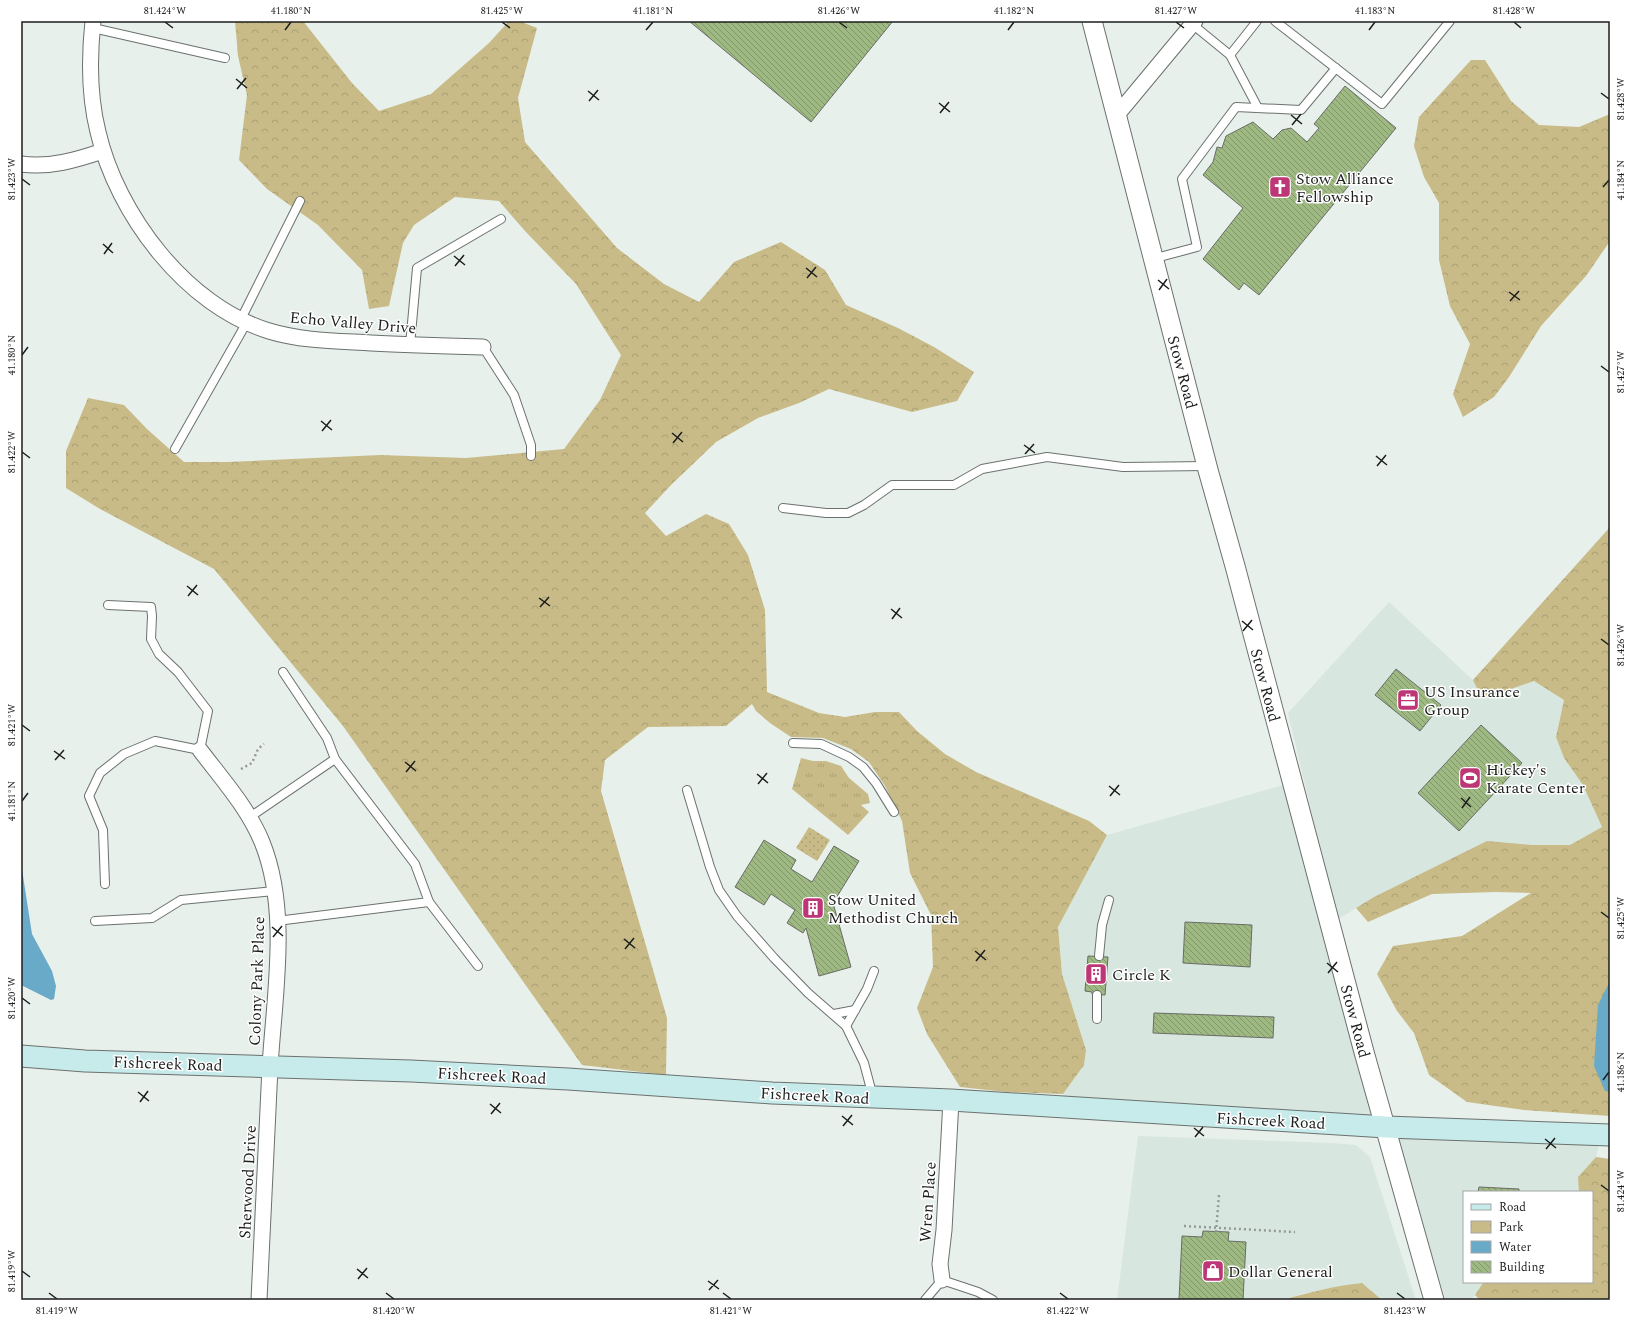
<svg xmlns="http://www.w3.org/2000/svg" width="1631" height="1321" viewBox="0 0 1631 1321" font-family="Spectral,serif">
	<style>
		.built { fill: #d7e6de }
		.grass { fill: url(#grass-dots) }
		.forest { fill: url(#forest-crowns) }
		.park { fill: url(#park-tufts) }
		.water { fill: #69aac8 }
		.building { fill: url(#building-back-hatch); stroke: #696c66 }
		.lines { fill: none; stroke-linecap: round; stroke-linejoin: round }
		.service-casing { stroke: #6b716e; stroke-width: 10 }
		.minor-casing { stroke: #6b716e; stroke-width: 17 }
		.tertiary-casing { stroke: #6b716e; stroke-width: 21 }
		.secondary-casing { stroke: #6b716e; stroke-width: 23 }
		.path { stroke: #949a97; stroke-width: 2.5; stroke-dasharray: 2 3; stroke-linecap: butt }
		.service { stroke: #fff; stroke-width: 8 }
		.minor { stroke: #fff; stroke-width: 15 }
		.tertiary { stroke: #fff; stroke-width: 19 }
		.secondary { stroke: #c7ebeb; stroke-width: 21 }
		.ticks { fill: none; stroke: #1c1e1d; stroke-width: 1.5 }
		.labels { text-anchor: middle; stroke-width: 3; stroke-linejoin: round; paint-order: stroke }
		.poi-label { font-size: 16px; fill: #1c1e1d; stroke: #fff; text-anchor: start }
		.street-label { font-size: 16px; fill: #1c1e1d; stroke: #fff }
		.neatline { fill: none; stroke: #1c1e1d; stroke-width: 1.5 }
		.ticks-label { font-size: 10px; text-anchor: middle; fill: #1c1e1d }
	</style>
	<defs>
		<pattern id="grass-dots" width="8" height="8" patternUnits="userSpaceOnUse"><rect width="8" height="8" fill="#c8bb87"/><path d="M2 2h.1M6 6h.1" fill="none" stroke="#aba074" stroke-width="1.8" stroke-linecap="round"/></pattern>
		<pattern id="forest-crowns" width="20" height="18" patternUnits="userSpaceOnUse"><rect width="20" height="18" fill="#c8bb87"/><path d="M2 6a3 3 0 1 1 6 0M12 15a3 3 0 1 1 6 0" fill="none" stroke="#aba074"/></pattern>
		<pattern id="park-tufts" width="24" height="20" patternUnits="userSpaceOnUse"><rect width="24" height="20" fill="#c8bb87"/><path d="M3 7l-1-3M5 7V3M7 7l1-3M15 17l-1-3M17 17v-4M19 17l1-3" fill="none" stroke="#aba074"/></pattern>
		<pattern id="building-back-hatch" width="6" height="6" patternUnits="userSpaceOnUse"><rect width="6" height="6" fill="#9fb983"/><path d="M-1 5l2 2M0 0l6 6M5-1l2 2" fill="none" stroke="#81966b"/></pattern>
	</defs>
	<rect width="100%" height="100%" fill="#e8f0ec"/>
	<g class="built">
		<path d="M1389,602L1473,680L1482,699L1534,681L1564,700L1556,737L1564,758L1583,785L1602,827L1570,845H1532L1374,897L1337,920L1288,713Z"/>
		<path d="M1283,785L1379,1120L1063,1103V1094L1084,1065L1086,1050L1062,974L1058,927L1107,835Z"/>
		<path d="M1393,1133L1600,1140L1596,1157L1578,1177L1579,1192H1464V1282H1505L1483,1283L1475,1295L1470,1300H1446L1398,1152Z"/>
		<path d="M1138,1136L1332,1143L1356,1145L1370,1157L1416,1300H1382L1362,1283L1305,1293L1283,1300H1117Z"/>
	</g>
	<path class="grass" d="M809,827L830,840L817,861L796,848Z"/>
	<g class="forest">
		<path d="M235,21H303L352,83L379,111L431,94L489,43L509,21H519L537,28L518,98L525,142L617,248L664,284L699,302L734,262L781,242L825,270L846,305L898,328L934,347L974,372L957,401L912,412L829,389L799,403L758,418L716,442L671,485L645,513L666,536L706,514L729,524L748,555L765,610L767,692L819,713L845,717L875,712H899L917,731L945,754L976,772L1089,821L1107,835L1058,927L1062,974L1086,1050L1084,1065L1063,1094L1006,1092L960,1087L927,1034L917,1008L933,967L931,915L910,873L902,821L885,786L869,762L851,749L823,738L791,737L770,723L756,711L752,704L726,726L648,727L605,760L601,791L667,1018L666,1075L582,1065L343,726L214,569L100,509L66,488V451L88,398L124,405L147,429L184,462H228L380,455L466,458L564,449L600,400L621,355L576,284L525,231L499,201L455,197L414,225L403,243L389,306L369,309L362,270L318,225L267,189L239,160L247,95L238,56Z"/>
		<path d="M1471,60H1485L1511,101L1539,125L1579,127L1610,114V241L1586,276L1541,326L1509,377L1494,397L1463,417L1453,394L1470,344L1450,306L1439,260V203L1424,177L1414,146L1419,117Z"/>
		<path d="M1610,527V1116L1524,1110L1467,1102L1429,1075L1414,1033L1397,1011L1377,974L1393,946L1462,936L1531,893L1496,892L1432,894L1368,922L1356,908L1374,897L1487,841L1532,845H1570L1602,827L1583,785L1564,758L1556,737L1564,700L1534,681L1482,699L1473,680Z"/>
		<path d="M1596,1157L1610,1159V1300H1480L1475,1295L1483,1283L1592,1282V1192H1579L1578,1177Z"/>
		<path d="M1362,1283L1382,1300H1283C1309,1292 1335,1286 1362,1283Z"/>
	</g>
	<path class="park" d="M801,758L813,761H826L841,766L849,778L868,794L870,803L861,805L869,812L848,835L792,789Z"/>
	<g class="water">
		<path d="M21,863L32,934L52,971L56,986L54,999L51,1000L21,985Z"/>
		<path d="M1610,981V1092L1605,1091L1594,1066L1598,1005Z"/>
	</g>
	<g class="building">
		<path d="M689,21H893L811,122Z"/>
		<path d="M1345,86L1396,128L1259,295L1244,283L1239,290L1203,259L1243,208L1203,175L1213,162L1217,147L1222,148L1226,136L1253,122L1273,139L1282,130L1291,128L1307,142L1319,128L1314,124Z"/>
		<path d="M1396,669L1441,705L1420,731L1375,695Z"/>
		<path d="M1481,725L1522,763L1459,831L1418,793Z"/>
		<path d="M764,840L796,860L791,869L812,882L834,846L859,861L833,903L851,967L819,976L806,928L803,933L787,923L795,910L771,894L764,905L735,887Z"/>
		<path d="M1185,922L1252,925L1250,967L1183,963Z"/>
		<path d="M1088,956L1108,957L1105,995L1092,994V992L1085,991Z"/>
		<path d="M1154,1013L1274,1017L1273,1038L1153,1033Z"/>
		<path d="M1479,1187L1519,1189V1192H1478Z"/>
		<path d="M1203,1231L1229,1232L1228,1241L1246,1242L1243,1300H1179L1182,1236L1202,1237Z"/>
	</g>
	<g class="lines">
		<g class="service-casing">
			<g id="service">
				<path d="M1275,21L1382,104L1450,21"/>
				<path d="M1192,24L1230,55L1257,21"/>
				<path d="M93,28L225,58"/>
				<path d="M1230,55L1258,108"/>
				<path d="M1152,259L1197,247L1182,179L1236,107L1301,110L1336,68"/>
				<path d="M241,319L300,201"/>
				<path d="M410,345L417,268L501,219"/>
				<path d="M483,347L514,395L531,445V456"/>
				<path d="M175,449L247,322"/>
				<path d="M783,508L826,513H848L864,505L892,485H954L982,469L1047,457L1123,467L1207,466"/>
				<path d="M793,743L821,744L849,757L863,767L876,783L894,812"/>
				<path d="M687,790L710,867L719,890L737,916L774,958L808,993L846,1026L864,1063L873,1097"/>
				<path d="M250,817L335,759"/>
				<path d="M105,884L103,830L89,796L100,773L124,754L155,741L200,750L208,711L178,672L159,654L151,639L152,616L151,607L108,605"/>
				<path d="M429,902L478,966"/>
				<path d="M95,921L152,918L181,900L274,891"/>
				<path d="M277,921L429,902L415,864L335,759L327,738L283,672"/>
				<path d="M1099,956L1102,925L1109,900"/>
				<path d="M834,1014L855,1010"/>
				<path d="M1097,1019V995"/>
				<path d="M846,1026L867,989L874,971"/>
				<path d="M925,1300L942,1280L978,1292L993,1300"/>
			</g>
		</g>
		<g class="minor-casing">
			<g id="minor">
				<path d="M93,21C89,58 89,96 98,132C117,214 186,306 269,331C302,341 337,341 371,343C408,345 445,346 483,347"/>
				<path d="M1116,116L1195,21"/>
				<path d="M21,164C50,168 76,160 103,151"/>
				<path d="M200,750C222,779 248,808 262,842C290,911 274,996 270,1067C266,1145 263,1222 259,1300"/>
				<path d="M942,1280L940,1264L944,1230L951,1100"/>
			</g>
		</g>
		<g class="tertiary-casing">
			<path id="tertiary" d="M1092,21L1208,470L1235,566L1364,1052L1434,1300"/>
		</g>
		<g class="secondary-casing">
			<path id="secondary" d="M21,1056L85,1061L411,1071L568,1079L772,1093L951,1100L1386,1127L1610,1135"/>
		</g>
		<g class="path">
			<path d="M241,769L252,763L258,749L264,744"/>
			<path d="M1184,1226L1295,1232"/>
			<path d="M1216,1232L1219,1195"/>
		</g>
		<use href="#service" class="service"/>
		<use href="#minor" class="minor"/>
		<use href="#tertiary" class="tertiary"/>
		<use href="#secondary" class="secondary"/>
	</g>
	<path class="ticks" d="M165,22L173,28M502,22L510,28M839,22L847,28M1176,22L1184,28M1514,22L1521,28M285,30L291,22M646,30L653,22M1008,30L1014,22M1369,30L1375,22M236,79L247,88M237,89L246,78M588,91L599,100M1601,93L1609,99M589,101L598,90M939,103L950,112M940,113L949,102M1291,115L1302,124M1292,125L1301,114M22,179L30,185M1603,187L1609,180M103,244L113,253M104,254L112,243M454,256L465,265M455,266L464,255M806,268L817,277M807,278L816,267M1158,280L1169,289M1159,290L1167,279M1509,292L1520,300M1510,301L1519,291M22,355L28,347M1601,366L1609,372M321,421L332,430M322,431L331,420M672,433L683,442M673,443L682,432M1024,445L1035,453M22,452L30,458M1025,454L1034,444M1376,456L1387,465M1377,466L1386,455M187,586L198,595M188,596L197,585M539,598L550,606M540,607L549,597M891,609L902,618M892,619L900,608M1242,621L1253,630M1243,631L1252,620M1601,639L1609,645M22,725L30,731M54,751L65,759M55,760L64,750M405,762L416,771M406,772L415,761M757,774L768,783M758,784L767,773M1109,786L1120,795M1110,796L1119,785M1461,798L1471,807M22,801L28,793M1462,808L1470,797M1601,912L1609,918M272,927L283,936M273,937L282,926M624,939L635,948M625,949L634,938M975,951L986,960M976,961L985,950M1327,963L1338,972M1328,973L1337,962M22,998L30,1004M1603,1080L1609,1072M138,1092L149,1101M140,1102L148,1091M490,1104L501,1113M491,1114L500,1103M842,1116L853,1125M843,1126L852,1115M1194,1128L1204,1136M1195,1137L1203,1127M1545,1139L1556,1148M1546,1149L1555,1138M1601,1185L1609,1191M357,1269L368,1278M22,1271L30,1277M358,1279L367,1268M708,1281L719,1289M709,1290L718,1280M49,1293L57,1299M386,1293L394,1299M723,1293L731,1299M1060,1293L1068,1299M1397,1293L1405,1299"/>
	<defs>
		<g id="church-square" transform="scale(1.15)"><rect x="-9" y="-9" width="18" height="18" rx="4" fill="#bd3675" stroke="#fff"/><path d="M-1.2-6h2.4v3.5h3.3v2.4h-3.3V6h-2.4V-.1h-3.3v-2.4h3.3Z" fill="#fff"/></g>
		<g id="office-square" transform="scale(1.15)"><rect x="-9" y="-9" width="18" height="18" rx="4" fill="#bd3675" stroke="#fff"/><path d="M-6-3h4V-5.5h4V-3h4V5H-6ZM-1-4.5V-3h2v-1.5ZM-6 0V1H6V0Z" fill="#fff"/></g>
		<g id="stadium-square" transform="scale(1.15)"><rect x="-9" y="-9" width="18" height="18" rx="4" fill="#bd3675" stroke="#fff"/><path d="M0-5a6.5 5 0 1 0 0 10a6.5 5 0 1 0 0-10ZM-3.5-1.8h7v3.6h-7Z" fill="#fff"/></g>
		<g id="building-square" transform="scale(1.15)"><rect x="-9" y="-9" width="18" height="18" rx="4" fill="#bd3675" stroke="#fff"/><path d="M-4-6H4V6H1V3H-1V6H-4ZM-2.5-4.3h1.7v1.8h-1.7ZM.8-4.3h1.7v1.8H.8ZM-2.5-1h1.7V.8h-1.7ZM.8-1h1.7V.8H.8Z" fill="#fff"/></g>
		<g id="shop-square" transform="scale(1.15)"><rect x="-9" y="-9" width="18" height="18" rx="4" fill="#bd3675" stroke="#fff"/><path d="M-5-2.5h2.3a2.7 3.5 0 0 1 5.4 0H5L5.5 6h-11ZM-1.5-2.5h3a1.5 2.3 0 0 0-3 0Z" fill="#fff"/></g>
	</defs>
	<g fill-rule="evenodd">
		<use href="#church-square" x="1280" y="187"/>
		<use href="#office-square" x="1408" y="700"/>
		<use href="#stadium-square" x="1470" y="778"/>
		<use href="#building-square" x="813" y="908"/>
		<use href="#building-square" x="1096" y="974"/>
		<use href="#shop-square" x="1213" y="1271"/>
	</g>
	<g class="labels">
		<g class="poi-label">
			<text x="1296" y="184">Stow Alliance<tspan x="1296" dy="18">Fellowship</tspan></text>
			<text x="1424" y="697">US Insurance<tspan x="1424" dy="18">Group</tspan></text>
			<text x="1486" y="775">Hickey's<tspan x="1486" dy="18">Karate Center</tspan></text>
			<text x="828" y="905">Stow United<tspan x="828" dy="18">Methodist Church</tspan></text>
			<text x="1112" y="980">Circle K</text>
			<text x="1228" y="1277">Dollar General</text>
		</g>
		<g class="street-label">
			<text transform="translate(353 322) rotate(5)" y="6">Echo Valley Drive</text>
			<text transform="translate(1183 372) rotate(75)" y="6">Stow Road</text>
			<text transform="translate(1266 685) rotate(75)" y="6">Stow Road</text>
			<text transform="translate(256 981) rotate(-88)" y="6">Colony Park Place</text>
			<text transform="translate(1356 1021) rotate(75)" y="6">Stow Road</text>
			<text transform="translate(168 1063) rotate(2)" y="6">Fishcreek Road</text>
			<text transform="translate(492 1075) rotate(3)" y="6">Fishcreek Road</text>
			<text transform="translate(815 1095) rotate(3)" y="6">Fishcreek Road</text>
			<text transform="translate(1271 1120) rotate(3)" y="6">Fishcreek Road</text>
			<text transform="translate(247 1182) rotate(-87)" y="6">Sherwood Drive</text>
			<text transform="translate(927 1202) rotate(-86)" y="6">Wren Place</text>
		</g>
	</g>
	<rect width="1631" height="1321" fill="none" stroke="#ffffff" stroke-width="44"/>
	<rect x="1463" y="1191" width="130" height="92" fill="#ffffff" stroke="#a4a5a5"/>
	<rect x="1471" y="1204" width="20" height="6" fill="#c7ebeb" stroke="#a4a5a5"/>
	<text x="1499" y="1211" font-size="12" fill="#1c1e1d">Road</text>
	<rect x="1471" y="1221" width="20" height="12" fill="url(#park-tufts)" stroke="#a4a5a5"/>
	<text x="1499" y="1231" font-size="12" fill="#1c1e1d">Park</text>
	<rect x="1471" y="1241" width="20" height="12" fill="#69aac8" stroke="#a4a5a5"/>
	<text x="1499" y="1251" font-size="12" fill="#1c1e1d">Water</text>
	<rect x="1471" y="1261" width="20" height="12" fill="url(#building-back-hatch)" stroke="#a4a5a5"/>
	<text x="1499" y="1271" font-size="12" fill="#1c1e1d">Building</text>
	<rect x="22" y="22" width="1587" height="1277" class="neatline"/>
	<g class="ticks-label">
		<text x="165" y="14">81.424°W</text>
		<text x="291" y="14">41.180°N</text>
		<text x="502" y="14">81.425°W</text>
		<text x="653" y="14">41.181°N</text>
		<text x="839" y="14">81.426°W</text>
		<text x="1014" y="14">41.182°N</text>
		<text x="1176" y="14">81.427°W</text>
		<text x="1375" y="14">41.183°N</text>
		<text x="1514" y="14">81.428°W</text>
		<text transform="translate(1620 99) rotate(-90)" y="4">81.428°W</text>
		<text transform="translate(11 179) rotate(-90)" y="4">81.423°W</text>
		<text transform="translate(1620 180) rotate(-90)" y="4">41.184°N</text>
		<text transform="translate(11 355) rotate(-90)" y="4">41.180°N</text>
		<text transform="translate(1620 372) rotate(-90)" y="4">81.427°W</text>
		<text transform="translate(11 452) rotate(-90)" y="4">81.422°W</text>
		<text transform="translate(1620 645) rotate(-90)" y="4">81.426°W</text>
		<text transform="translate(11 725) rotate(-90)" y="4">81.421°W</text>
		<text transform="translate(11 801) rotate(-90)" y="4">41.181°N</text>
		<text transform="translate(1620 918) rotate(-90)" y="4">81.425°W</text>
		<text transform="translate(11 998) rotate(-90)" y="4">81.420°W</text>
		<text transform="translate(1620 1072) rotate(-90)" y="4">41.186°N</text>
		<text transform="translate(1620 1191) rotate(-90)" y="4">81.424°W</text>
		<text transform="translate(11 1271) rotate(-90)" y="4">81.419°W</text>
		<text x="57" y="1314">81.419°W</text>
		<text x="394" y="1314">81.420°W</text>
		<text x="731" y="1314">81.421°W</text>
		<text x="1068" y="1314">81.422°W</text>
		<text x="1405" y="1314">81.423°W</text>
	</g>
</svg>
